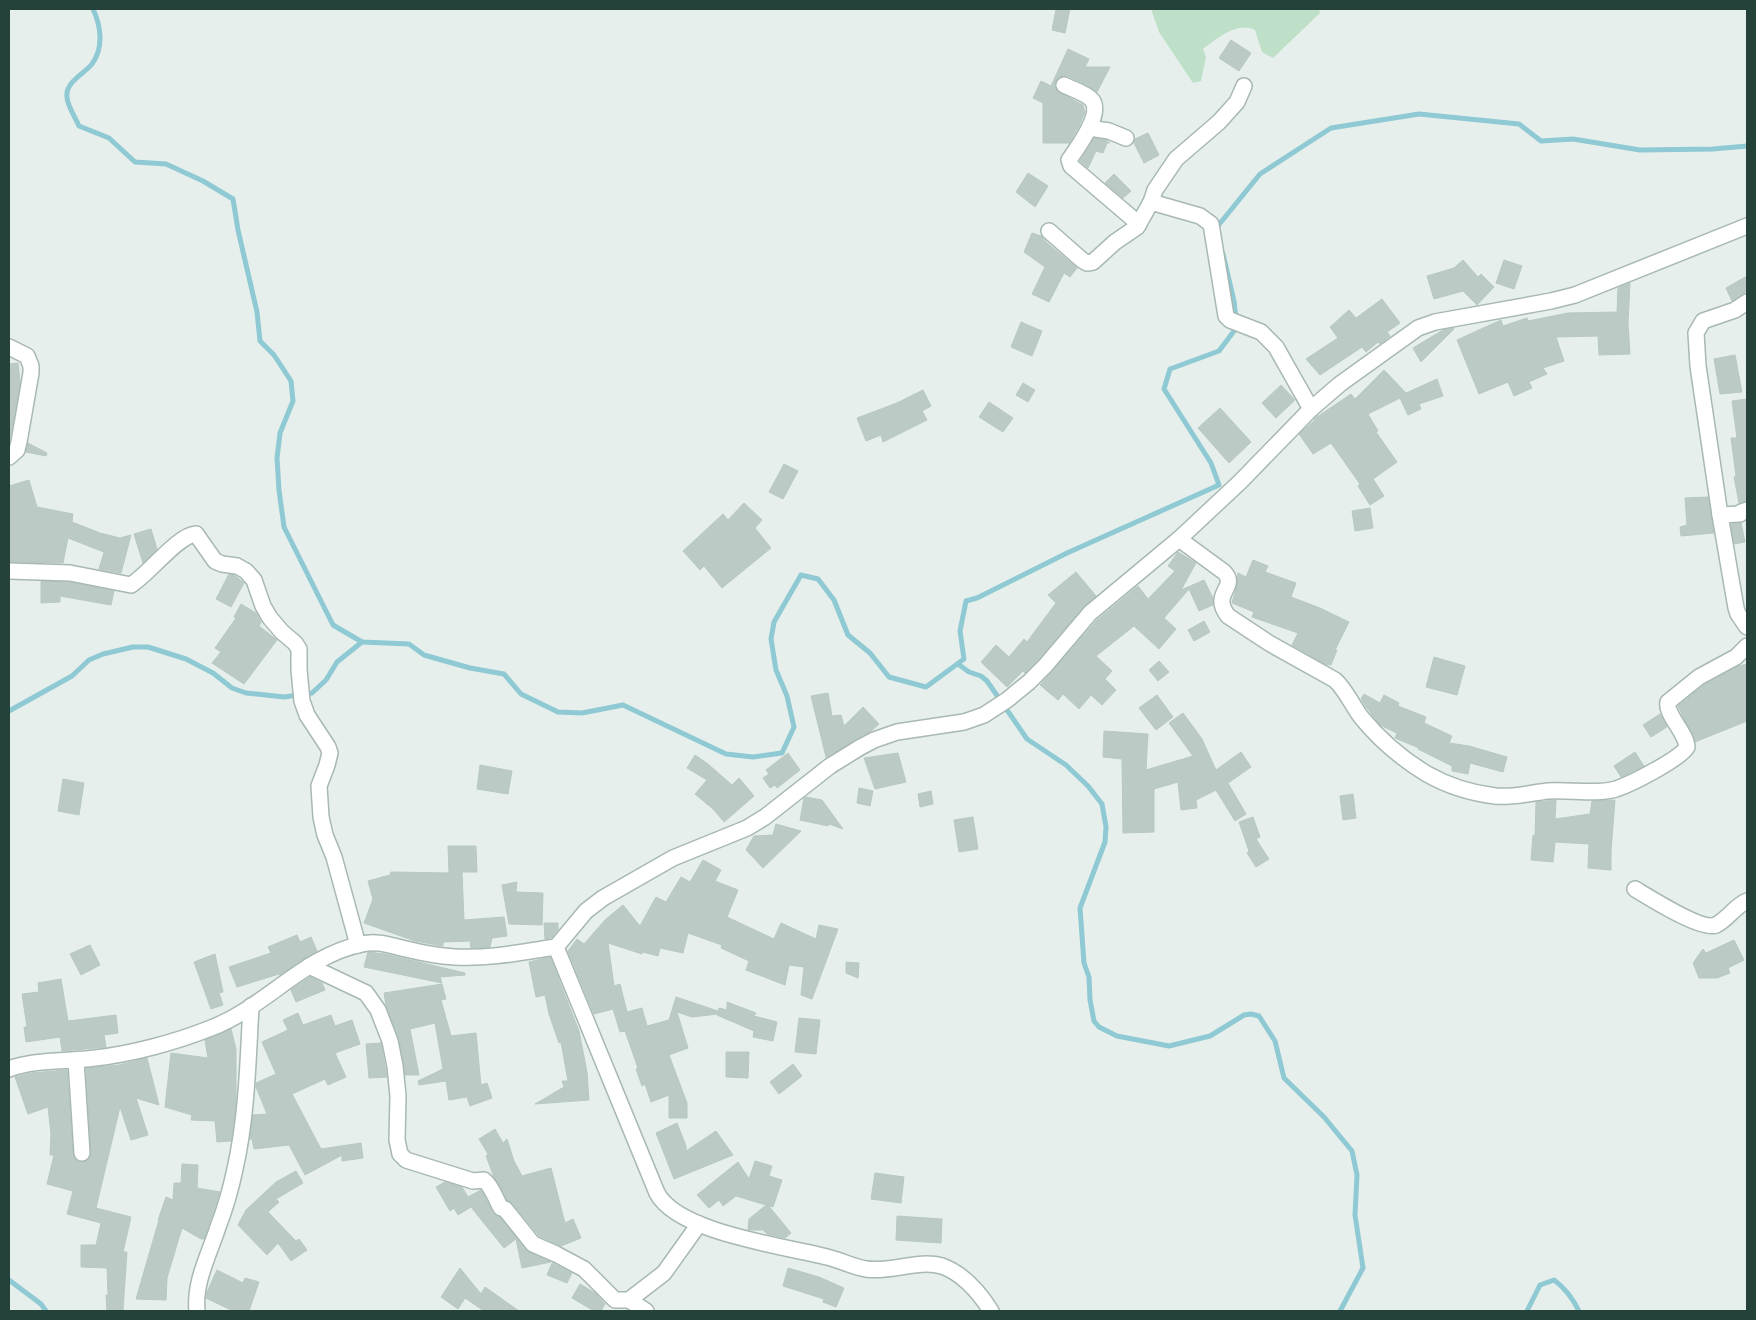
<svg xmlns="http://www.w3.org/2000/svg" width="1756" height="1320" viewBox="0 0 1756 1320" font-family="'Varela Round',sans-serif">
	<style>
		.green { fill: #bfe0c8 }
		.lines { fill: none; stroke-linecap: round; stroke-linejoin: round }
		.stream { stroke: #8ec9d4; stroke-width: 5 }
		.building { fill: #bbcac4; stroke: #b8c9c2 }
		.minor-casing { stroke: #a8b8b2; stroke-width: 18 }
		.minor { stroke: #fff; stroke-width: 15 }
	</style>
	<rect width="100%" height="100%" fill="#e6efeb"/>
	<path class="green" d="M1151,9H1319L1320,13L1273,58L1262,52L1255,30C1237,21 1217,39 1203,49L1206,57L1201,81L1193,83L1159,32Z"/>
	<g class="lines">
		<g class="stream">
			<path d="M93,9C101,26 104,48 92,64C84,74 65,82 67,97C67,105 76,119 79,126L109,138L135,162L166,164L203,181L233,199L238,230L257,312L260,341L274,355L291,381L293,401L280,433L277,458L279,490L284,527L333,625L362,642L409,644L424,655L470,668L504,674L521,694L558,712L582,713L623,705L726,754L753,757L782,753L794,727L787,696L776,670L771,639L774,622L801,575L818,579L834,600L848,635L870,653L889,677L926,687L964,659L960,631L966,601L977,598L1067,553L1219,485L1211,463L1164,389L1170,369L1219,351L1237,327L1234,301L1223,254"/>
			<path d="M1218,231L1217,227L1260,174L1331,128L1419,114L1519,124L1541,141L1573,139L1640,150L1713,149L1747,146"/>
			<path d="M958,664L969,672L981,676L987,681L1027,739L1066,765L1088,786L1102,804L1106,827L1105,842L1080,908L1084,963L1089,977L1090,1000L1094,1021L1099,1027L1117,1036L1169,1046L1210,1036L1244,1015L1251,1014L1259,1016L1275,1041L1284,1078L1324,1117L1352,1151L1357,1175L1355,1215L1363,1268L1340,1311"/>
			<path d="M9,711L72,676L89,660L103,654L133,647H148L186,659L213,673L232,688L246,693L284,697L312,693L326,680L337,662L362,642"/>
			<path d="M9,1280L41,1304L46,1311"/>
			<path d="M1527,1311L1540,1285L1554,1280C1565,1288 1573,1299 1579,1311"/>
		</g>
	</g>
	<g class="building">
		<path d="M1056,9H1070L1065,33L1052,30Z"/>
		<path d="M1231,40L1251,53L1239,71L1219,58Z"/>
		<path d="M1068,49L1089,59L1085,67H1110L1097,92L1087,85L1068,76H1063L1058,78L1055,85L1057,91L1083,105L1085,112L1079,126L1069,143H1043V103L1033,98L1041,81L1051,86Z"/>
		<path d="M1148,133L1159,155L1144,163L1134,143L1135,139Z"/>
		<path d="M1094,138L1106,140L1110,143H1107L1103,153L1096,151L1088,168L1080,161Z"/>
		<path d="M1028,173L1048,186L1035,207L1016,192Z"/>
		<path d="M1114,174L1131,191L1123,198L1105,183Z"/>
		<path d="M1032,233L1041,236L1047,243L1077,268L1070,277L1064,273L1049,302L1032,294L1045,267L1024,252Z"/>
		<path d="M1463,260L1478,277L1481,274L1494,287L1477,305L1463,291L1434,299L1427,276L1454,268Z"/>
		<path d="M1504,260L1522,266L1514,289L1496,283Z"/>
		<path d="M1747,276V293L1732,301L1726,288Z"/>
		<path d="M1630,283L1628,323L1630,354L1599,355L1598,336L1556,337L1564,361L1543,368L1547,374L1529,382L1532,388L1514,396L1508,382L1479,394L1457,340L1501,320L1503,326L1527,318L1528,321L1568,313L1617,312L1618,288Z"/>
		<path d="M1382,299L1400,323L1387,332L1390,336L1380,344L1378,342L1366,352L1362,347L1320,375L1306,359L1338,338L1330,327L1349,310L1356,318Z"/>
		<path d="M1021,322L1042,331L1032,356L1011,347Z"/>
		<path d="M1453,328L1454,329L1421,362L1413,348L1443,330Z"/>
		<path d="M1735,355L1742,392L1720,394L1714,359Z"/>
		<path d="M18,363L20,382L9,444V364Z"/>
		<path d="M1384,370L1406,393L1437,379L1443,396L1419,404L1421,409L1408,415L1400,398L1368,414L1378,431L1376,432L1397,462L1373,479L1384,496L1370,505L1358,486L1360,484L1331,443L1313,454L1299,434L1315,420L1314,419L1351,394L1355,399Z"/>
		<path d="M1023,383L1035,390L1028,402L1016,395Z"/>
		<path d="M1281,385L1295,400L1276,418L1262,403Z"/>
		<path d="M923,390L931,406L922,411L927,420L883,442L881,435L866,441L857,418L897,403Z"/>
		<path d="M1747,399V501L1739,503L1734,477L1736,476L1731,438H1737L1732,401Z"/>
		<path d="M989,402L1013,418L1003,432L979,417Z"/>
		<path d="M1220,408L1251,442L1229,463L1198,428Z"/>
		<path d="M28,443L47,453L46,456L26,452Z"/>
		<path d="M784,464L798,471L783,499L769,492Z"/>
		<path d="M29,480L37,507L73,514L72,522L100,533L120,538L131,535L121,573L99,569L104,552L68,538L63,563L10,562L9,486Z"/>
		<path d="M1708,497L1714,533L1681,536L1680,527L1687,525L1685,498Z"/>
		<path d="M744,503L762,520L755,528L771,548L722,588L704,566L700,570L683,551L723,514L728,520Z"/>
		<path d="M1370,508L1373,528L1355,531L1352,511Z"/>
		<path d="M1741,523L1745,542L1734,544L1731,524Z"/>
		<path d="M151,529L157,549L143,563L134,534Z"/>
		<path d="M1178,552L1196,563L1181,590L1204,580L1213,598V605L1199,611L1189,589L1164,618L1176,629L1159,649L1134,626L1096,656L1112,671L1105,679L1116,690L1102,705L1091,695L1079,709L1063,694L1058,700L1040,685L1097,620L1138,586L1148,599L1175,571L1168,566Z"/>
		<path d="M1253,560L1268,566L1265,572L1296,583L1291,597L1320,608L1349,622L1335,650H1337L1331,665L1325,664L1292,645L1298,633L1252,617L1254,612L1232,603L1237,585L1238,573L1246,577Z"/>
		<path d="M1076,572L1096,596L1083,607L1038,660L1025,673L1023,671L1007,687L981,662L996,645L1009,657L1024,639L1027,642L1056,603L1048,595Z"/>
		<path d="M229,574L234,575L244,583L231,607L216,599Z"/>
		<path d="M41,581L69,582L114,591L111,605L60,596V602L41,603Z"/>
		<path d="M241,604L256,613L261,622L259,626L277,640L244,684L212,663L221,652L215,648L236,618L234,617Z"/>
		<path d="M1204,621L1210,632L1194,641L1188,630Z"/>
		<path d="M1434,657L1465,666L1457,695L1426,687Z"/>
		<path d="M1159,661L1169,672L1158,681L1149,670Z"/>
		<path d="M1747,664V721L1695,742L1678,706L1704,685L1739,666Z"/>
		<path d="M828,693L832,716L841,715L844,726L863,707L879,724L871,731L826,757L811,696Z"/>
		<path d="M1364,694L1380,703L1384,695L1399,703L1398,706L1426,717L1424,723L1452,736L1449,743L1469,746L1507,757L1503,772L1470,763L1468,774L1452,771V766L1418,749L1419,748L1395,738L1397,733L1380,725L1366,707L1361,699Z"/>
		<path d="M1157,695L1173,717L1156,730L1139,708Z"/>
		<path d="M1183,713L1202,739L1216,770L1241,752L1251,767L1228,783L1246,814L1235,821L1216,790L1196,800L1197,808L1181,810L1178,782L1154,789V832L1123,833L1122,759L1103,757L1104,731L1148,734L1146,770L1193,756L1169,723Z"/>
		<path d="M1660,714L1667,727L1651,737L1643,725Z"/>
		<path d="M1635,752L1644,766L1621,777L1614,766Z"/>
		<path d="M788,753L800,770L777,788L775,785L770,788L763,778L769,774L766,770Z"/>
		<path d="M898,753L906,782L875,789L864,758Z"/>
		<path d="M695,755L708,764L732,785L739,778L754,796L724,822L713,809L695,794L707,780L687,768Z"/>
		<path d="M480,765L512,771L508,794L477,789Z"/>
		<path d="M63,779L84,783L79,815L58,811Z"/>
		<path d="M859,788L873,791L870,806L857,803Z"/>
		<path d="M931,791L933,804L920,807L918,794Z"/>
		<path d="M1353,794L1356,818L1343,820L1340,796Z"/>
		<path d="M806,797L822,800L843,829L829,824L828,826L800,820L804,798Z"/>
		<path d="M1556,800L1555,819L1590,814L1592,801L1615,800L1611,851V870L1588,868L1589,844L1555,842L1553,862L1531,860L1533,835L1535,836L1536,802Z"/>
		<path d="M973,817L978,849L959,852L954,820Z"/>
		<path d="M1253,817L1260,837L1256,839L1269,859L1256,867L1247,853L1249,851L1239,822Z"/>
		<path d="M776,824L801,831L763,868L746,850L754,836L773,835Z"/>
		<path d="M448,846H476L477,872H462L464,920L504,917L507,936L492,938L490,947L471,948L470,941L443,942V946L415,941L364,923L373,899L368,881L390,875L391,872L449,873Z"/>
		<path d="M703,860L721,870L715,881L738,890L727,917L774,939L781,923L816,939L819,925L838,929L812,999L801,995L804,967L789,965L785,985L746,970L749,961L721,948L722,945L688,933L683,953L660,948L658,956L643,952L642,954L608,943L614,986L620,984L627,1012L642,1008L647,1026L669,1020L676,997L718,1011L719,1008L727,1010V1002L756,1013L754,1016L777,1022L773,1041L753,1037L754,1031L717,1015L718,1014L692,1017L677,1012L688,1048L669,1055L687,1103V1118H669V1095L651,1102L645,1084L642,1086L636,1069L638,1068L625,1031L620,1032L613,1009L594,1014L568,951L577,939L584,944L605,920L623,905L640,926L656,897L666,902L681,877L690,882Z"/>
		<path d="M517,882L516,892L543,893L542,925L509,924L502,885Z"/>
		<path d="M544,923H558V930L551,938L545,939Z"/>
		<path d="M297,935L300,942L311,937L317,951L280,975L279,974L237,987L229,967L271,953L268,947Z"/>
		<path d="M1734,940L1744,960L1728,968L1730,973L1717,978H1699L1693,963L1703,949L1706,953Z"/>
		<path d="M90,945L100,965L81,975L70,954Z"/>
		<path d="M368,952L385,954L465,973V975L440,977L442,983L364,967Z"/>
		<path d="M215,954L223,992L219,993L223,1005L211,1009L194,962Z"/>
		<path d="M550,957L579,1031L587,1072L589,1100L535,1104L564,1087L562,1081H568L561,1042L559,1043L549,1014L545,995L536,997L529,962Z"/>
		<path d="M846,962L859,963L858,978L846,973Z"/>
		<path d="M310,977L322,983L325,990L296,1002L291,990Z"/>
		<path d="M61,979L68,1021L116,1015L118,1033L104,1035L106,1047L62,1051L60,1037L26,1042L24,1027H27L22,994L39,992L38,983Z"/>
		<path d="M442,984L446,999L441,1000L451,1036L476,1033L481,1085L487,1083L492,1098L470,1106L467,1097L449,1100L446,1081L419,1085L418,1081L443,1069L435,1023L410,1029L419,1075H405L399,1039L386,1005L384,993Z"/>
		<path d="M298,1013L303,1025L331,1015L335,1026L352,1020L360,1044L335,1053L346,1077L328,1085L325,1079L292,1094L321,1149L361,1143L363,1158L342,1161V1155L305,1175L289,1145L254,1149L252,1139H250L253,1115L267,1114L256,1087V1083L276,1074L262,1042L288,1030L283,1020Z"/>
		<path d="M799,1018L820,1020L816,1054L795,1052Z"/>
		<path d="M231,1029L236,1049V1102L233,1128L231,1141L217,1142L215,1121L191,1120L192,1115L165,1107L171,1053L208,1058L205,1040Z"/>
		<path d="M381,1043L387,1077L369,1078L366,1044Z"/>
		<path d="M726,1052H749L748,1078L726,1077Z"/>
		<path d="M147,1058L159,1105L136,1098L148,1135L131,1140L120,1107L96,1208L131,1217L123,1252H127L123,1310L107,1311L106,1295H108L107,1268L81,1267V1245H96L101,1223L67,1214L73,1191L47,1184L54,1155H50L51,1134L48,1107L28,1114L15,1077L31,1073L67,1070L73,1154L77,1161L83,1162L90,1158L91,1152L86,1068L119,1065Z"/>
		<path d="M793,1064L802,1076L779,1094L770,1082Z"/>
		<path d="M677,1123L686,1146V1151L716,1131L733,1155L674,1179L656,1133Z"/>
		<path d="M495,1129L503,1143L507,1139L514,1161L522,1176L551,1168L565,1223L573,1219L581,1238L561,1246L539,1236L512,1203L507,1200L494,1177L486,1156L488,1154L479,1139Z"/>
		<path d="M755,1161L772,1166L769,1176L782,1180L773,1207L768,1205L791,1233L785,1238L767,1234L763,1230H748L749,1219L766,1205L736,1196L723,1206L719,1200L709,1208L697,1195L738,1162L749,1179Z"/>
		<path d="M182,1164L198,1165L197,1188L220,1192L214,1210L204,1239H201L182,1228L167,1278L166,1300L136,1299L159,1220H158L166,1197L173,1200L174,1183H181Z"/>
		<path d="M296,1171L303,1183L276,1199L279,1202L268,1212L296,1241L299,1239L307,1250L291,1261L278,1243L267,1255L238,1225L246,1210L276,1182Z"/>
		<path d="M875,1173L904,1177L901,1203L871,1199Z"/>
		<path d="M445,1182L462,1187L468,1197L481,1190L493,1213L500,1217L526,1250L551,1262L522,1268L516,1239L504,1248L471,1207L458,1215L454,1208L450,1211L436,1187Z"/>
		<path d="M897,1216L942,1219L941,1243L896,1240Z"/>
		<path d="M552,1263L572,1273L567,1283L547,1275Z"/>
		<path d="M460,1268L481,1294L485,1287L519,1311H484L465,1298L458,1309L441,1297Z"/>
		<path d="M788,1268L819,1277L844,1288L836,1307L823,1302L824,1299L783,1286Z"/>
		<path d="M217,1270L243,1283L245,1278L259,1282L249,1311H233L206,1298L207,1292Z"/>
		<path d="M580,1284L595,1293L605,1304L601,1311H594L572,1298Z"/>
	</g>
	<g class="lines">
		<g class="minor-casing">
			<g id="minor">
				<path d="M1064,85C1072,89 1086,93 1092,100C1103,114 1077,148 1069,160L1071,166L1139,224"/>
				<path d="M1089,128L1109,131L1126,138"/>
				<path d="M1151,202L1200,216L1211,224L1226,316L1230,320L1261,332L1276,347L1311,409"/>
				<path d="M1049,231L1082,260L1087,263L1093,262L1115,242L1137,227L1151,202L1155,190L1176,159L1219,122L1237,102L1244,86"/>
				<path d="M1747,302L1735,310L1703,321L1696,333L1698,366L1720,515L1736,608L1738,614L1747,627"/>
				<path d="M9,347L27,356L31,366V373L19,442L17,450L9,457"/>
				<path d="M1720,515L1740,514L1741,512L1747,510"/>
				<path d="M1179,539L1224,572C1239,587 1210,593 1228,616L1269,643L1335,680C1346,690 1352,705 1361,717C1379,739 1402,759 1427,774C1448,786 1471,793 1495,796C1512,798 1530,793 1548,791C1568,789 1596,795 1616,789C1631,784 1680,759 1687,747C1686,732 1665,714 1668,702L1699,677L1736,657L1747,646"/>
				<path d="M9,571L70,573L131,585C149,574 178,535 196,534L215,561L222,564L237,566L246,571L254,580L263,606L270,618L282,632L295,643L299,649V670L302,701L307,715L328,747L330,753L327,765L319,786L321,817L325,835L334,857L358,945"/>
				<path d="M1635,889C1650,898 1702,931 1716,925C1728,919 1735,906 1747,901"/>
				<path d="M556,947L657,1193C678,1233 785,1246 827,1257C840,1260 853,1267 866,1269C891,1273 918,1259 942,1266C964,1274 979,1292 991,1311"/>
				<path d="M309,966L366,993L378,1010L390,1041L395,1066L398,1096L397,1140L400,1154L406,1160L473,1181L484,1180C492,1186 496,1200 501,1208L505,1209L533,1244L556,1254L584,1269L615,1300H629L664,1273L699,1224"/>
				<path d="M76,1061L82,1153"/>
				<path d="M9,1069C36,1059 66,1062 95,1058C132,1054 176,1042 211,1028C266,1007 303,956 362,944C377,940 392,946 406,949C422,953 439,956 455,957C489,959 523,952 556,947L586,911L603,898L673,858L747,828L765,817L830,766L859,748L874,740L897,732L964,722L984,715L1007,700L1029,682L1045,666L1090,613L1179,539L1240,482L1311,409L1340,384L1418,328L1435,322L1551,301L1575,295L1747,226"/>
				<path d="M629,1300L646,1311"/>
				<path d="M197,1311C194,1282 209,1255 218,1227C225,1209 231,1188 235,1169C247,1116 248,1060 251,1006"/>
			</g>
		</g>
		<use href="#minor" class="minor"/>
	</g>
	<rect width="1756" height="1320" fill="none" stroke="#24423a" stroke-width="20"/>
</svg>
